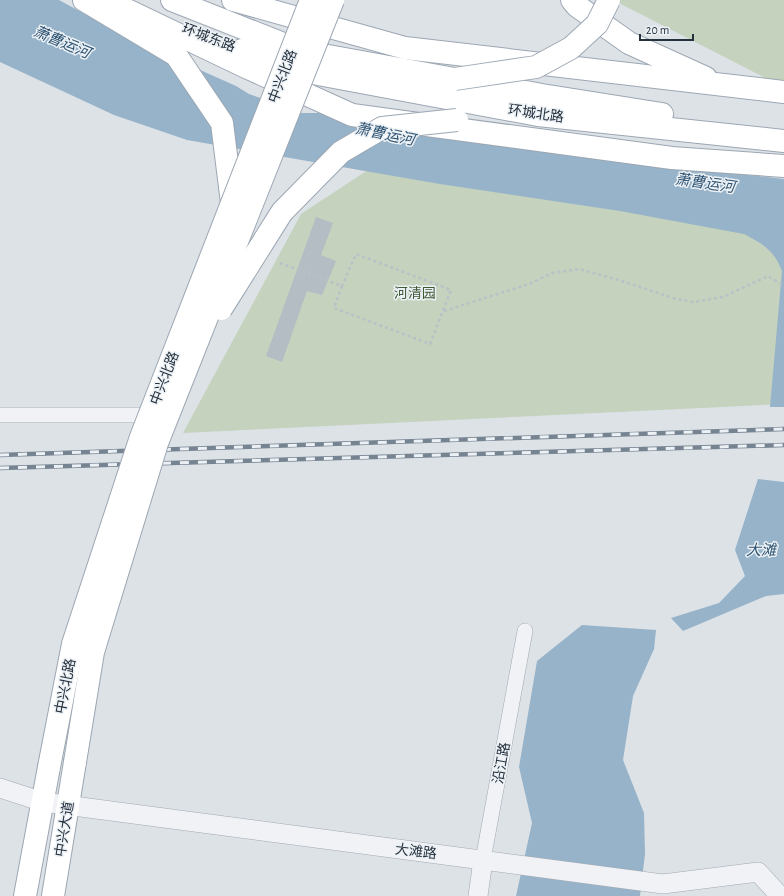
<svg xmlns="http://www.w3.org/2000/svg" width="784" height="896" viewBox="0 0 784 896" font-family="'Alegreya Sans','Noto Sans SC',sans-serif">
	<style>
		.green { fill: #c4d2be }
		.water { fill: #96b3c9 }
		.building { fill: #b4bcc4 }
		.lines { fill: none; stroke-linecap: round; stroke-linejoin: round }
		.minor-casing { stroke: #a2a9b1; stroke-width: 16 }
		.tertiary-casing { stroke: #a2a9b1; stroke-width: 20 }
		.primary-casing { stroke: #9ca7b3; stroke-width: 24 }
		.path { stroke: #bbc0c6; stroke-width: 2.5; stroke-dasharray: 3 3; stroke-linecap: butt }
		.minor { stroke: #f0f2f6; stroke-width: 15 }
		.tertiary { stroke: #f0f2f6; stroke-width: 19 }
		.primary { stroke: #fff; stroke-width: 22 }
		.rail-casing { stroke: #768391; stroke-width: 4.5 }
		.rail { stroke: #ecf1f5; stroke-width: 3; stroke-dasharray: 9; stroke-linecap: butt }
		.primary-bridge-casing { stroke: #9ca7b3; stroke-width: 24; stroke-linecap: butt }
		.primary-bridge { stroke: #fff; stroke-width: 22 }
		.labels { text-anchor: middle; stroke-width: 3; stroke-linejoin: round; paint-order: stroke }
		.street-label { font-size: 14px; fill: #26313e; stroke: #ecf1f5 }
		.park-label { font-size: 14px; fill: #3e5a33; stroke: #ecf1f5 }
		.water-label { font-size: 15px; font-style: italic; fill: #2f5473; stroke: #ecf1f5 }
	</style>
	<rect width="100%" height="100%" fill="#dde2e7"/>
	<g class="green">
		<path d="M613,0H784V86H781Z"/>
		<path d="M386,158L784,218V404L183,433L301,214Z"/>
	</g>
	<g class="water">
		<path d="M0,0H59L133,40L236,86L249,94L302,113H317L358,109L668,166L784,179V407H770L782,271C774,250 763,244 744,234L620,211L440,184L187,140L114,115L0,62Z"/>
		<path d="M758,479L784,482V594L766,596L683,631L671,618L719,603L745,576L735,550Z"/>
		<path d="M582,625L656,630L654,649L633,696L623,760L644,813L645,854L640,896H516L532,823L519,767L537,661Z"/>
	</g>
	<path class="building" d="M316,217L333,223L321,255L336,261L322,295L307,291L282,362L266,356Z"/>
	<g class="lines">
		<g class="minor-casing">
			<g id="minor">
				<path d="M0,415H149"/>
				<path d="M483,860L525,631"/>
			</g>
		</g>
		<g class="tertiary-casing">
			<g id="tertiary">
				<path d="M0,788L43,802L663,884L758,872L780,896"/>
				<path d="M478,896L483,860"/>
			</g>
		</g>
		<g class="primary-casing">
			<g id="primary">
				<path d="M84,0L176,55L222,123L232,203"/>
				<path d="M106,0L246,67L352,115L672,158L784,166"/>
				<path d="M172,0L301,51L542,95L662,114"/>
				<path d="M233,0L405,48L784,92"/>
				<path d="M572,0L577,6L629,43L706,78"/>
				<path d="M242,50L291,69L538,115L784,141"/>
				<path d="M25,896L49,767"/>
				<path d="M53,896L75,762"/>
			</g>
		</g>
		<g class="path">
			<path d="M280,263L342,286L334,308L430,344L451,290L356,254L342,286"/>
			<path d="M444,311L529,284L552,273L579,269L619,280L673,298L693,302L723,297L768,276L784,286"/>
		</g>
		<use href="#minor" class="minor"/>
		<use href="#tertiary" class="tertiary"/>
		<use href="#primary" class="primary"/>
		<g class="rail-casing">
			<g id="rail">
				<path d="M0,455L784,429"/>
				<path d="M0,468L784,445"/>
			</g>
		</g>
		<use href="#rail" class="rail"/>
		<g class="primary-bridge-casing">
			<g id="primary-bridge">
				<path d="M455,79L536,67L571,48L597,24L609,0"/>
				<path d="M221,309L282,212L341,152L382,128L457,120"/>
				<path d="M75,762L93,652L157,443L333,0"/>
				<path d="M49,767L73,644L141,437L311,0"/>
			</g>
		</g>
		<use href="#primary-bridge" class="primary-bridge"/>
	</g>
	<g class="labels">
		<g class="street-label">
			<text transform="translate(209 37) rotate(21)" y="5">环城东路</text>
			<text transform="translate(282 76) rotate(-69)" y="5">中兴北路</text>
			<text transform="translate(536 113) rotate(8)" y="5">环城北路</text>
			<text transform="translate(164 378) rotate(-69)" y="5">中兴北路</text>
			<text transform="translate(65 686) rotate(-79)" y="5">中兴北路</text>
			<text transform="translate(501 763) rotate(-80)" y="5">沿江路</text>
			<text transform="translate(64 829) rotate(-81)" y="5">中兴大道</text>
			<text transform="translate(416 851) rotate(7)" y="5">大滩路</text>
		</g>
		<g class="park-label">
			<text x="415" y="298">河清园</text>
		</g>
		<g class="water-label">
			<text transform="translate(62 42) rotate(23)" y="5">萧曹运河</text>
			<text transform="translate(385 134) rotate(12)" y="5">萧曹运河</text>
			<text transform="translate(705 183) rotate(8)" y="5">萧曹运河</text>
			<text x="761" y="555">大滩</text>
		</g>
	</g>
	<path d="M640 34v6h53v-6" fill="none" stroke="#26313e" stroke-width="2"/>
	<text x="646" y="34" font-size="12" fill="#26313e" stroke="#ecf1f5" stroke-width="3" paint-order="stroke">20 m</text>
</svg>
